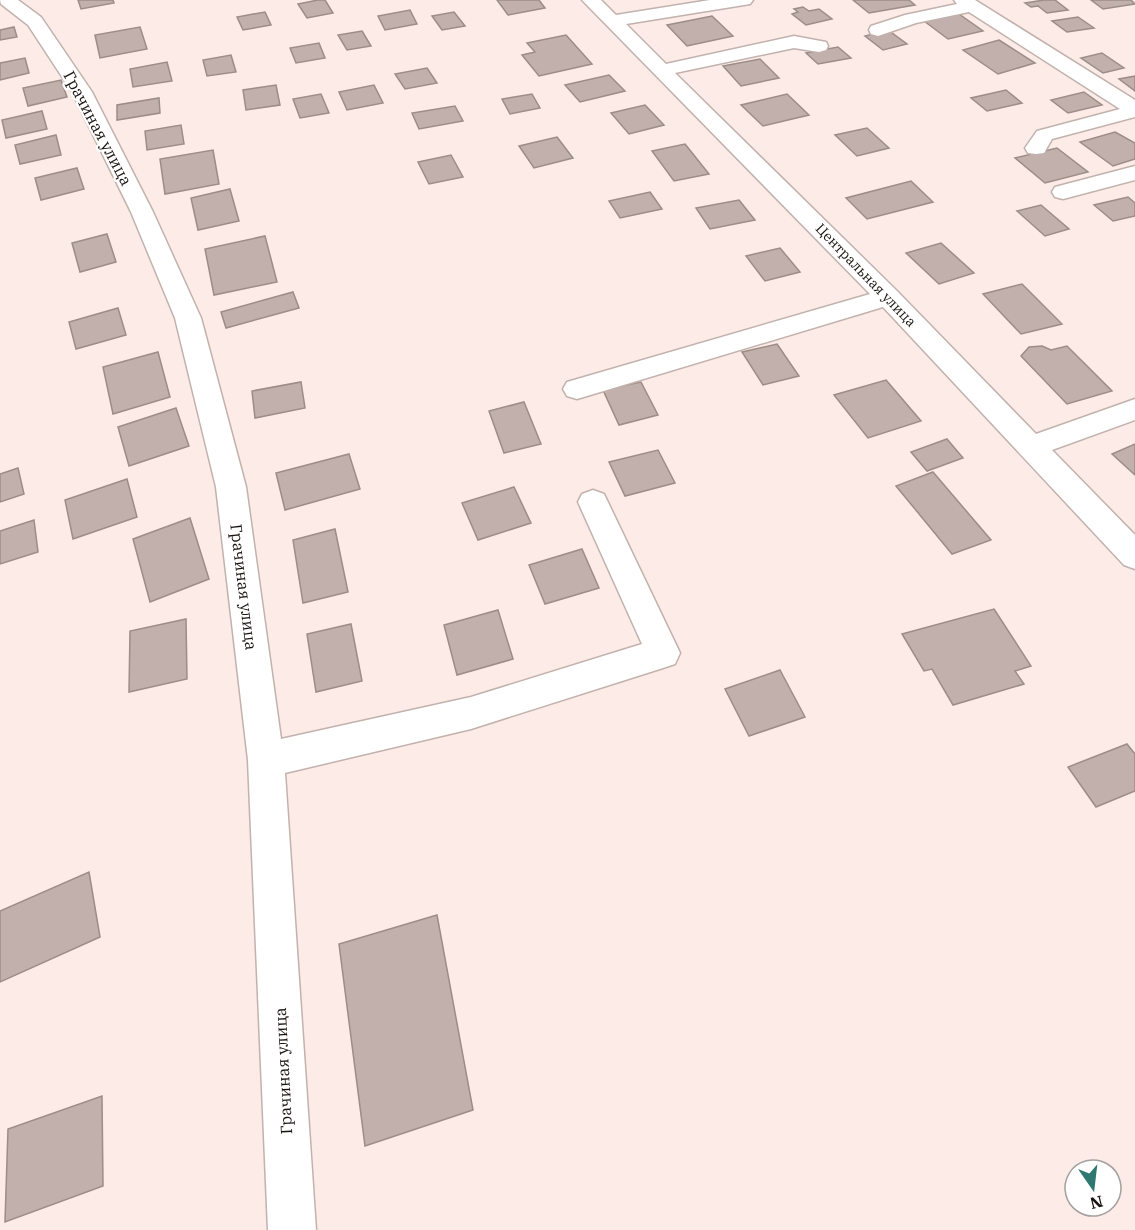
<svg xmlns="http://www.w3.org/2000/svg" width="1135" height="1230" viewBox="0 0 1135 1230" font-family="'IBM Plex Serif',serif">
	<style>
		.building { fill: #c1b0ab; stroke: #9c8d88; stroke-width: 1.5 }
		.lines { fill: none; stroke-linecap: round; stroke-linejoin: round }
		.minor-casing { stroke: #c2b2ad; stroke-width: 3 }
		.minor { fill: #fff; fill-rule: evenodd }
		.labels { text-anchor: middle; stroke-width: 4.5; stroke-linejoin: round; paint-order: stroke }
		.far-street-label { font-size: 14px; fill: #181210; stroke: #fff }
		.street-label { font-size: 16px; fill: #181210; stroke: #fff }
	</style>
	<rect width="100%" height="100%" fill="#fcebe6"/>
	<g class="building">
		<path d="M78,0H113L114,3L81,9Z"/>
		<path d="M318,0H325L333,13L307,18L298,4Z"/>
		<path d="M497,0H539L545,8L508,15Z"/>
		<path d="M853,0H909L915,5L869,13Z"/>
		<path d="M1044,0H1055L1068,10L1047,13L1038,6L1031,7L1025,3Z"/>
		<path d="M1091,0H1131L1135,4L1103,9Z"/>
		<path d="M803,7L809,11L819,9L832,19L806,25L792,14L798,12L794,9Z"/>
		<path d="M410,10L417,24L385,30L378,16Z"/>
		<path d="M265,12L271,25L243,30L237,17Z"/>
		<path d="M454,12L465,26L442,30L432,16Z"/>
		<path d="M959,14L983,31L948,39L924,21Z"/>
		<path d="M712,16L733,36L687,46L667,25Z"/>
		<path d="M1078,17L1094,28L1067,32L1052,21Z"/>
		<path d="M14,27L17,37L0,40V30Z"/>
		<path d="M140,27L147,49L100,58L95,35Z"/>
		<path d="M888,30L907,44L883,50L865,36Z"/>
		<path d="M362,31L371,46L347,50L338,35Z"/>
		<path d="M566,35L592,64L539,76L522,55L535,52L527,43Z"/>
		<path d="M999,40L1035,63L998,74L963,50Z"/>
		<path d="M319,43L325,58L296,63L290,48Z"/>
		<path d="M838,47L851,58L818,64L806,53Z"/>
		<path d="M1102,53L1124,68L1103,73L1081,58Z"/>
		<path d="M231,55L236,72L207,76L203,60Z"/>
		<path d="M25,58L29,73L0,80V63Z"/>
		<path d="M760,59L779,78L741,86L723,66Z"/>
		<path d="M167,62L172,81L133,87L130,69Z"/>
		<path d="M427,68L437,83L405,89L395,74Z"/>
		<path d="M609,75L625,91L580,102L565,85Z"/>
		<path d="M1135,76V91L1119,79Z"/>
		<path d="M61,80L67,97L28,106L23,88Z"/>
		<path d="M276,85L280,105L246,110L243,90Z"/>
		<path d="M374,85L383,103L347,110L339,92Z"/>
		<path d="M1006,90L1022,103L987,111L971,98Z"/>
		<path d="M1084,92L1102,105L1068,113L1051,100Z"/>
		<path d="M321,94L329,113L300,118L293,99Z"/>
		<path d="M532,94L540,108L510,114L502,99Z"/>
		<path d="M787,94L809,115L763,126L741,105Z"/>
		<path d="M159,98L160,113L117,120V105Z"/>
		<path d="M645,105L664,125L629,134L611,113Z"/>
		<path d="M455,106L463,121L419,129L412,113Z"/>
		<path d="M42,111L47,129L6,138L2,120Z"/>
		<path d="M181,125L184,144L147,150L145,131Z"/>
		<path d="M867,128L889,148L857,156L835,135Z"/>
		<path d="M1115,132L1135,143V159L1113,166L1080,142Z"/>
		<path d="M56,135L61,155L20,164L15,145Z"/>
		<path d="M557,137L573,158L534,168L519,146Z"/>
		<path d="M685,144L709,174L674,181L652,151Z"/>
		<path d="M1057,148L1088,172L1045,183L1015,158Z"/>
		<path d="M213,150L219,184L165,194L160,159Z"/>
		<path d="M451,155L463,177L429,184L418,162Z"/>
		<path d="M77,168L84,189L41,200L35,178Z"/>
		<path d="M911,181L933,202L867,219L846,198Z"/>
		<path d="M230,189L239,221L198,230L191,198Z"/>
		<path d="M650,192L662,209L620,218L609,201Z"/>
		<path d="M1128,197L1135,203V216L1113,221L1094,205Z"/>
		<path d="M739,200L755,220L710,229L696,208Z"/>
		<path d="M1041,205L1069,229L1045,236L1017,211Z"/>
		<path d="M107,234L116,262L80,272L72,243Z"/>
		<path d="M265,236L277,282L214,295L205,249Z"/>
		<path d="M941,243L974,273L939,284L906,253Z"/>
		<path d="M780,248L800,272L765,281L746,256Z"/>
		<path d="M1022,284L1062,324L1021,334L983,294Z"/>
		<path d="M293,292L299,308L226,328L221,312Z"/>
		<path d="M118,308L126,335L76,349L69,322Z"/>
		<path d="M777,344L799,376L763,385L742,352Z"/>
		<path d="M1042,346L1051,350L1067,346L1112,391L1067,404L1021,356L1029,347Z"/>
		<path d="M158,352L170,397L113,414L103,367Z"/>
		<path d="M886,380L921,421L868,438L834,395Z"/>
		<path d="M301,382L305,408L255,418L252,391Z"/>
		<path d="M641,382L658,415L619,425L603,390Z"/>
		<path d="M524,402L541,444L504,453L489,411Z"/>
		<path d="M176,408L189,446L129,466L118,427Z"/>
		<path d="M947,439L963,458L927,471L911,452Z"/>
		<path d="M1135,444V475L1112,454Z"/>
		<path d="M658,450L675,483L625,496L609,462Z"/>
		<path d="M349,454L360,489L285,510L276,473Z"/>
		<path d="M18,468L24,494L0,502V474Z"/>
		<path d="M933,472L991,540L952,554L896,486Z"/>
		<path d="M127,479L137,517L73,539L65,500Z"/>
		<path d="M514,487L531,523L478,540L462,503Z"/>
		<path d="M190,518L209,579L150,602L133,539Z"/>
		<path d="M34,520L38,552L0,564V531Z"/>
		<path d="M335,529L348,592L303,603L293,540Z"/>
		<path d="M582,549L599,588L545,604L529,565Z"/>
		<path d="M994,609L1031,666L1015,671L1024,684L953,705L932,669L924,671L902,634Z"/>
		<path d="M498,610L513,659L457,675L444,625Z"/>
		<path d="M186,619L187,679L129,692L130,631Z"/>
		<path d="M351,624L362,681L316,692L307,634Z"/>
		<path d="M780,670L805,717L749,736L725,689Z"/>
		<path d="M1127,744L1135,754V791L1096,807L1068,767Z"/>
		<path d="M89,872L100,937L0,982V911Z"/>
		<path d="M437,915L473,1110L365,1146L339,944Z"/>
		<path d="M102,1096L103,1186L5,1222L8,1129Z"/>
	</g>
	<g class="lines">
		<g class="minor-casing">
			<g id="minor">
				<path d="M0,0H18L41,17L92,92L153,212L201,318L246,487L281,739L471,697L642,644L578,502L582,494L593,490L604,494L680,653L675,664L663,668L471,729L285,773L316,1230H268L248,760L216,487L175,318L131,212L72,92L28,25L1,4Z"/>
				<path d="M582,0H601L616,15L710,0H753L750,4L744,5L626,24L666,64L794,36L826,42L828,46L826,50L819,52L794,48L675,73L897,291L1036,434L1135,399V420L1052,450L1135,535V569L1124,565L883,307L577,399L567,396L563,389L567,382L870,294Z"/>
				<path d="M954,0H975L1135,100V117L1052,139L1044,153L1036,154L1028,153L1025,148L1037,131L1120,109L969,12L916,23L878,36L871,34L869,30L871,26L905,15L957,4Z"/>
				<path d="M1135,166V180L1063,199L1055,197L1052,192L1055,187Z"/>
			</g>
		</g>
		<use href="#minor" class="minor"/>
	</g>
	<g class="labels">
		<g class="far-street-label">
			<text transform="translate(866 275) rotate(46)" y="5">Центральная улица</text>
		</g>
		<g class="street-label">
			<text transform="translate(98 128) rotate(62)" y="6">Грачиная улица</text>
			<text transform="translate(244 587) rotate(83)" y="6">Грачиная улица</text>
			<text transform="translate(283 1071) rotate(-93)" y="6">Грачиная улица</text>
		</g>
	</g>
	<g transform="translate(1093 1188) rotate(166)"><circle r="28" fill="#ffffff" stroke="#a3a09f" stroke-width="1.5"/>
	<path d="M0-4.5L10 22L0 15L-10 22Z" fill="#2f7872"/>
	<text y="-9" font-size="16" font-weight="bold" text-anchor="middle" fill="#181210">N</text>
	</g>
</svg>
